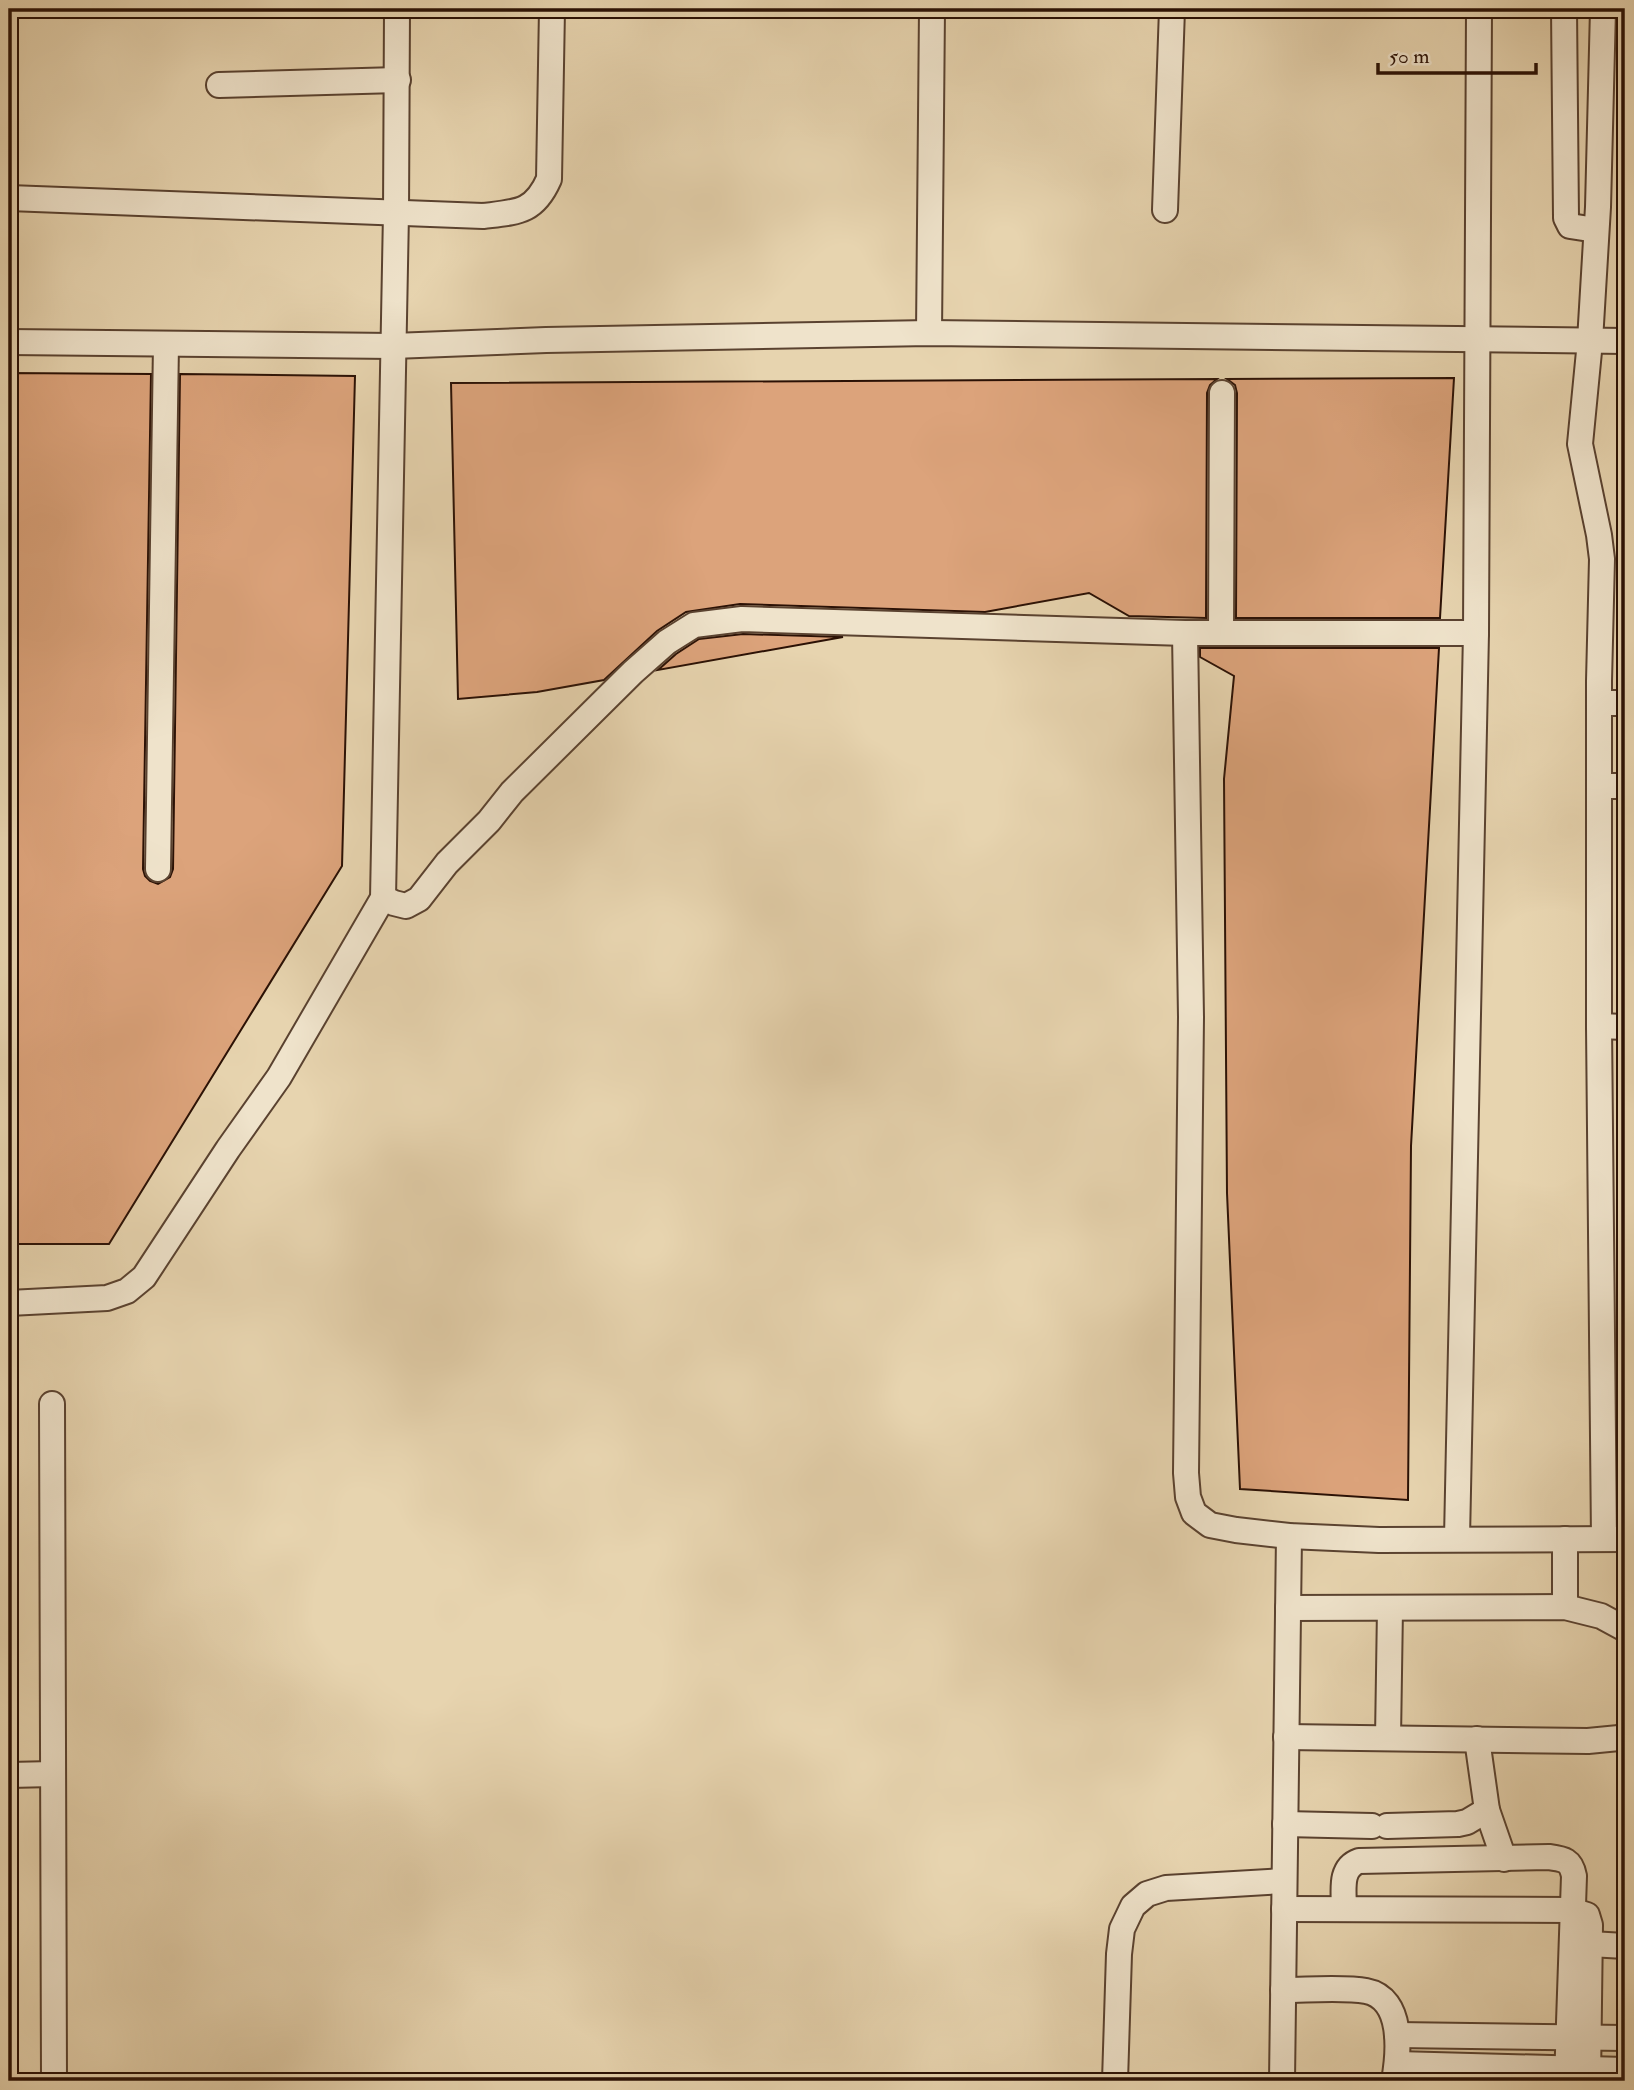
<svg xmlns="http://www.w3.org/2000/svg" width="1634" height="2090" viewBox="0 0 1634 2090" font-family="'IM FELL Double Pica',serif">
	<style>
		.building { fill: #dca37b; stroke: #2b1105; stroke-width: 2 }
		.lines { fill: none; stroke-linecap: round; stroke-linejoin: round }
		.minor-casing { stroke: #5a4230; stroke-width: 28 }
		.minor { stroke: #efe3cb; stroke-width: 24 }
	</style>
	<rect width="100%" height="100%" fill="#e7d4af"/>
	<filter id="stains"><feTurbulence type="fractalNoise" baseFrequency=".00286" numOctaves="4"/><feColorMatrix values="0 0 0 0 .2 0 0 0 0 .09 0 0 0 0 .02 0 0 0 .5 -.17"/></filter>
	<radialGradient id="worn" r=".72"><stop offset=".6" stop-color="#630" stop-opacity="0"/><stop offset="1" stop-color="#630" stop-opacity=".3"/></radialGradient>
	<g class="building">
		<path d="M9,373L151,374L143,869L145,876L150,881L158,884L170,877L173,869L180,374L355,376L342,866L109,1244H9Z"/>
		<path d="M1454,378L1440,618H1236L1237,393L1235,385L1227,379Z"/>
		<path d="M1217,379L1210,385L1207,393L1206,618L1129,616L1089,593L985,612L740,604L686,612L657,631L604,680L537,692L458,699L451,383Z"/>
		<path d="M743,634L843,637L658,670L676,654L699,639Z"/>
		<path d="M1200,648H1439L1411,1146L1408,1500L1240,1489L1227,1193L1224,779L1234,676L1200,657Z"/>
	</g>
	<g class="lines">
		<g class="minor-casing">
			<g id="minor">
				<path d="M1564,9L1566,218L1570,226L1596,230"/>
				<path d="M1603,9L1598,207L1590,341L1580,444L1599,535L1602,559L1599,681V1026L1604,1539"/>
				<path d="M219,85L398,80"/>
				<path d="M9,198L483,216C517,212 534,213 549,179L552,9"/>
				<path d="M1165,210L1172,9"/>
				<path d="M929,333L932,9"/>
				<path d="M9,342L393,346L546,340L929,333L1625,341"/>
				<path d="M1221,632L1222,393"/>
				<path d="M1185,633L1191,1017L1186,1473L1188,1497L1194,1513L1210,1525L1236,1530L1289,1536L1379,1540L1625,1539"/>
				<path d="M1599,703H1625"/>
				<path d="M1599,786H1625"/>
				<path d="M158,869L166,344"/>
				<path d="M383,898L394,903L406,906L419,899L447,863L489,821L512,792L633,672L667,642L694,625L742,619L1185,633H1476"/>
				<path d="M1599,1026L1625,1027"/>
				<path d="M9,1303L107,1298L127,1291L144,1277L228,1149L279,1077L383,898L396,213L397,9"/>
				<path d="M52,1404L54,2081"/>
				<path d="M1457,1538L1476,633L1479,9"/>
				<path d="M1565,1539V1607"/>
				<path d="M1288,1608L1565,1607L1601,1616L1625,1629"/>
				<path d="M1286,1737L1588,1741L1619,1738L1625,1735"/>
				<path d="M1388,1738L1390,1608"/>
				<path d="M1477,1739L1487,1810L1504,1859"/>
				<path d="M9,1775L53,1774"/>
				<path d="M1285,1824L1372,1826"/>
				<path d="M1387,1826L1458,1824L1467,1822L1487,1810"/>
				<path d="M1284,1909L1571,1910L1587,1915L1590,1925L1588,2081"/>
				<path d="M1344,1909C1344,1891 1339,1868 1359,1861L1549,1857C1564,1859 1571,1860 1574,1876L1567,2081"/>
				<path d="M1590,1944L1625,1946"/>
				<path d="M1283,1990C1307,1990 1345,1987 1366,1991C1404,1998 1399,2053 1394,2081"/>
				<path d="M1397,2035L1625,2038"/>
				<path d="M1397,2064L1625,2070"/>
				<path d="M1115,2081L1119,1954L1122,1929L1133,1906L1147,1894L1166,1888L1284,1881"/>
				<path d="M1282,2081L1289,1536"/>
			</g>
		</g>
		<use href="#minor" class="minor"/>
	</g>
	<rect width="1634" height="2090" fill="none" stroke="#e7d4af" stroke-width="35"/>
	<rect x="10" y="10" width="1613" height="2069" fill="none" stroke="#2b1105" stroke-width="3.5"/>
	<rect x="18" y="18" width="1599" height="2055" fill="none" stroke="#2b1105" stroke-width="2"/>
	<path d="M1378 63v10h158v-10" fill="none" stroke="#2b1105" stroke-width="3.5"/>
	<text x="1389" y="63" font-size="21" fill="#2b1105" stroke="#efe3cb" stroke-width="5" paint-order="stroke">50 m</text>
	<rect width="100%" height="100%" filter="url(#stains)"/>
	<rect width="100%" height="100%" fill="url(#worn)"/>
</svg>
